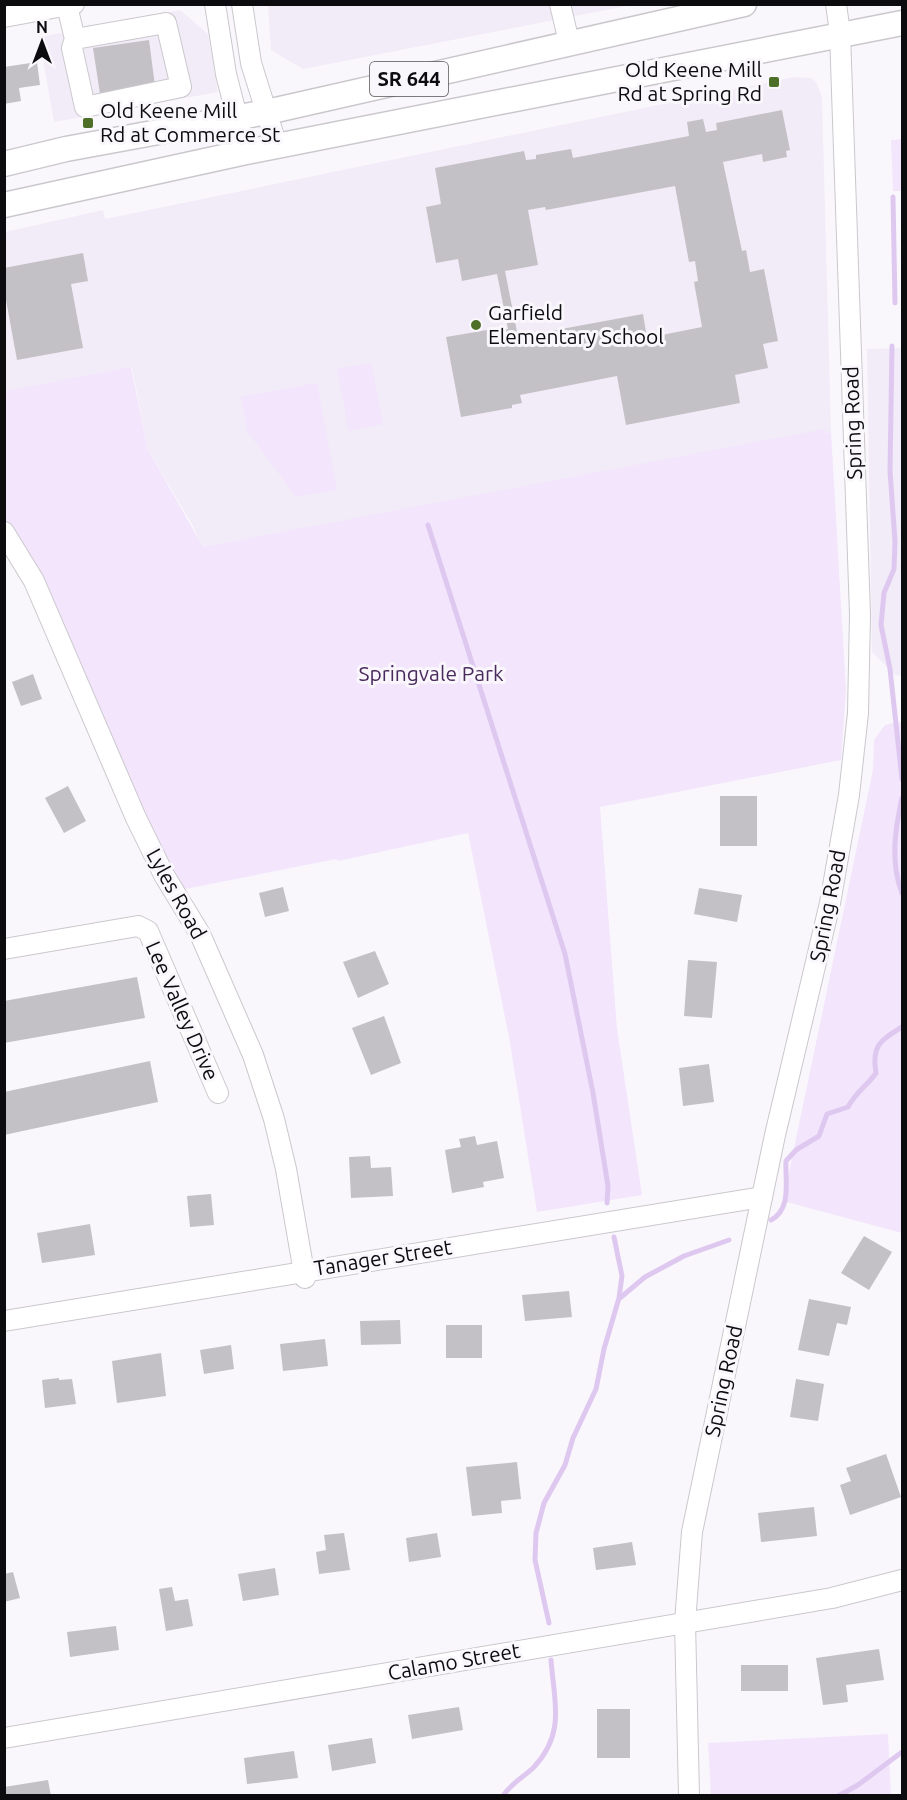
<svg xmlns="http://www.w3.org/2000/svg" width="907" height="1800" viewBox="0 0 907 1800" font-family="Ubuntu,sans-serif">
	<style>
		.built { fill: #f2ebf8 }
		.green { fill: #f2e5fc }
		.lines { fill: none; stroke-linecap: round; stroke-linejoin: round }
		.stream { stroke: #dfc8f0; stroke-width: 5 }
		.building { fill: #c4c1c6; fill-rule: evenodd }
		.minor-casing { stroke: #cbc8cd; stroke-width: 22 }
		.major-casing { stroke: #cbc8cd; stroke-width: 27 }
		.minor { stroke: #fff; stroke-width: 20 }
		.major { stroke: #fff; stroke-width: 24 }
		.poi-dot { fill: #4d6f27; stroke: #faf7fc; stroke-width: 2 }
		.labels { text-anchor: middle; stroke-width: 6; stroke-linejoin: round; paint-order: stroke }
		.shield { fill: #faf7fc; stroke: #535255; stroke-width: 1.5 }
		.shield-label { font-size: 20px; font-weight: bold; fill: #0c0b0d }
		.poi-label { font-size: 21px; fill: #0c0b0d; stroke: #faf7fc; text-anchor: start }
		.street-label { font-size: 21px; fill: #0c0b0d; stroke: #faf7fc }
		.park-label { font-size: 21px; fill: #492a5c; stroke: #faf7fc }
	</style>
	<rect width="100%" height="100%" fill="#faf7fc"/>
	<g class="built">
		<path d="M268,5H632L303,69L271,50Z"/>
		<path d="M180,10L208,34L218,92L54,122L39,37Z"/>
		<path d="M794,77L811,78L816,82L822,97L831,432L202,547L193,526L148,450L132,367L5,391V232L103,210L105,219Z"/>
		<path d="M902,348V676L895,675L872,652L867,349Z"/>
	</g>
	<g class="green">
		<path d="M902,139V191H893L891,140Z"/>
		<path d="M371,363L383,424L349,431L337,369Z"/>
		<path d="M131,367L148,450L203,547L825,429L826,433L831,432L846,690L841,760L600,807L617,1029L642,1195L537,1212L509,1037L468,833L338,861L336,859L170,892L5,533L4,391Z"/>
		<path d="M317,383L337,490L296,497L247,431L241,397Z"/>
		<path d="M898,722L902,723V1233L783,1201L873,770L874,740L885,725Z"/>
		<path d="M888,1734L891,1795H711L708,1743Z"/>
	</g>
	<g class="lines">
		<g class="stream">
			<path d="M893,197L895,303"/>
			<path d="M892,346L890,471L895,541L894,569L884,593L881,625L890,669L902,779"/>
			<path d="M428,525L565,954L593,1093L608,1186L607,1203"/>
			<path d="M902,798C895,829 890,862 902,893"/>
			<path d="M771,1220C792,1209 785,1181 786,1161L796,1150L819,1136L827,1114L848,1107C856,1092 867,1086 876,1073C871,1045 881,1040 902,1027"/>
			<path d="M620,1298L645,1277L684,1256L729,1240"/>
			<path d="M549,1623L535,1560L536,1533L544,1503L565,1465L573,1438L596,1389L604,1349L619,1298L622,1276L614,1237"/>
			<path d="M503,1796C511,1783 524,1777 534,1767C566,1733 554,1701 551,1660"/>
			<path d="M838,1796L858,1785L902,1752"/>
		</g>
	</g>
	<g class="building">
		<path d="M149,40L155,86L100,94L93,48Z"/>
		<path d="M37,62L40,85L19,88L21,101L4,104V67Z"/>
		<path d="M782,110L790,150L786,151L787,157L763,162L762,154L723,162L742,251L746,250L750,272L764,269L778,341L763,344L768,368L735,375L740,403L626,425L617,376L520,395L522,403L512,405V408L461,417L446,337L499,328V331L508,329L497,274L462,281L458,259L436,263L426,207L441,204L435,168L524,151L526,160L536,159V155L571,149L573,158L689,136L687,122L703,119L706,132L717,130L716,123ZM675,186L689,262L695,261L698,281L694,282L702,327L647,338L643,314L518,337L505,271L538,265L528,210L545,207L546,210Z"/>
		<path d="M83,253L88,281L71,284L83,348L17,360L4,289V268Z"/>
		<path d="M33,674L42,699L21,706L12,682Z"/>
		<path d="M68,786L86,821L64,833L45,798Z"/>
		<rect x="720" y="796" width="37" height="50"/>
		<path d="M283,887L289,911L265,917L259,893Z"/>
		<path d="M699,888L742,895L737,922L694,914Z"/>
		<path d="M375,951L389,984L358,998L343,962Z"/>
		<path d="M688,960L717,962L712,1018L684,1016Z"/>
		<path d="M137,977L145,1018L4,1043V1001Z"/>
		<path d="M384,1016L401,1063L371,1075L352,1028Z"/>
		<path d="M150,1061L158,1102L4,1135V1092Z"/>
		<path d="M709,1064L714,1102L683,1106L679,1068Z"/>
		<path d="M475,1136L477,1145L497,1141L504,1178L483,1182L484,1187L452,1193L445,1150L461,1147L459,1139Z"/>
		<path d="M370,1156L371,1168L391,1167L393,1196L351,1198L349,1157Z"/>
		<path d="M211,1194L214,1225L190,1227L187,1196Z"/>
		<path d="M90,1224L95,1255L42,1263L37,1233Z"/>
		<path d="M864,1236L892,1252L869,1290L841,1273Z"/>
		<path d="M569,1291L572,1317L525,1321L522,1295Z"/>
		<path d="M809,1299L851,1307L847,1325L837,1323L829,1356L798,1350Z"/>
		<path d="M400,1320L401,1344L361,1345L360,1321Z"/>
		<rect x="446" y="1325" width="36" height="33"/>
		<path d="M325,1339L328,1366L283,1371L280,1344Z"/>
		<path d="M231,1345L234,1369L204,1374L200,1350Z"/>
		<path d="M161,1353L166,1396L117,1403L112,1361Z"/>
		<path d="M59,1378V1380L72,1379L76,1404L45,1408L42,1380Z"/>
		<path d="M796,1379L824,1384L818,1421L790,1417Z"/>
		<path d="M886,1454L901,1497L850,1515L840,1485L851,1481L846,1468Z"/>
		<path d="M517,1462L521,1499L501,1501L502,1513L472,1516L466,1467Z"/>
		<path d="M814,1507L817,1536L761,1542L758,1513Z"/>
		<path d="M344,1533L350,1570L319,1574L316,1552L326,1550L324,1535Z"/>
		<path d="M437,1533L441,1557L409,1562L406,1538Z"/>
		<path d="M632,1542L636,1565L596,1570L593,1548Z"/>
		<path d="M275,1568L279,1595L243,1601L238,1574Z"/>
		<path d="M13,1572L20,1598L4,1602V1574Z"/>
		<path d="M172,1587L175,1601L188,1599L193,1626L166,1631L159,1589Z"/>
		<path d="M116,1626L119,1650L70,1657L67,1632Z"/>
		<path d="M879,1649L884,1680L846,1685L848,1702L823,1705L816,1658Z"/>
		<rect x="741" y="1665" width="47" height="26"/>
		<path d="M459,1707L463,1730L412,1739L408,1715Z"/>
		<rect x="597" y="1709" width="33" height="49"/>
		<path d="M372,1738L376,1763L332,1771L328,1745Z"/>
		<path d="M294,1751L298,1778L247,1784L244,1758Z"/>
		<path d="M48,1780L51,1796H4V1787Z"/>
	</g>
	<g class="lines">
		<g class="minor-casing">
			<g id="minor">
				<path d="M215,4L226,74L246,152"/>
				<path d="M242,4L251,63L277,146"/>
				<path d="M560,4L569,42"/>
				<path d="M67,6L75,39L72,48L85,107L181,87L166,23L75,39"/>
				<path d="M4,17L74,4"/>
				<path d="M4,532L34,581L136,818L164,875L200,934L253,1055L274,1119L286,1169L305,1278"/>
				<path d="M4,949L138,926L148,931L218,1093"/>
				<path d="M4,1321L762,1197"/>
				<path d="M4,1738L832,1598L902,1580"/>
				<path d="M689,1796L685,1622L692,1532L775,1135L830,903L849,795L858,713L860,615L840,33L836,4"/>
			</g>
		</g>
		<g class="major-casing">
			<g id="major">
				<path d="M4,164L66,149L267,112L744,4"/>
				<path d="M4,205L246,152L902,23"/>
			</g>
		</g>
		<use href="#minor" class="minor"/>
		<use href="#major" class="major"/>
	</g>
	<g class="poi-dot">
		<rect x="768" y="76" width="12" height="12" rx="3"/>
		<rect x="82" y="117" width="12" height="12" rx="3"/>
		<circle cx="476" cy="325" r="6"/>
	</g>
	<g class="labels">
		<rect class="shield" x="370" y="62" width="78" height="34" rx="4.5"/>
		<g class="shield-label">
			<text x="409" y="86">SR 644</text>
		</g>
		<g class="poi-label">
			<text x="762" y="77" text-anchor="end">Old Keene Mill<tspan x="762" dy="24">Rd at Spring Rd</tspan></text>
			<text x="100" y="118">Old Keene Mill<tspan x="100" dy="24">Rd at Commerce St</tspan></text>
			<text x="488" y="320">Garfield<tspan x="488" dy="24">Elementary School</tspan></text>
		</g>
		<g class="street-label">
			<text transform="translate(853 423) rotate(-92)" y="7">Spring Road</text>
			<text transform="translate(176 894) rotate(61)" y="7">Lyles Road</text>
			<text transform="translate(828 906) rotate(-79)" y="7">Spring Road</text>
			<text transform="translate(182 1011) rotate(66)" y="7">Lee Valley Drive</text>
			<text transform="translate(383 1258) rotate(-9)" y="7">Tanager Street</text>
			<text transform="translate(724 1381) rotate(-78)" y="7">Spring Road</text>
			<text transform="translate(454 1662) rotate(-10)" y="7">Calamo Street</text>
		</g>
		<g class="park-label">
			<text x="431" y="681">Springvale Park</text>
		</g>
	</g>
	<rect width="907" height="1800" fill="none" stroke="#0c0b0d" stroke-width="12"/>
	<g transform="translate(42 42)" stroke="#faf7fc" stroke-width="4.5" paint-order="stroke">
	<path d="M0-4.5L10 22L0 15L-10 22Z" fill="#0c0b0d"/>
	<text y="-9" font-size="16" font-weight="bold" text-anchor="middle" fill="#0c0b0d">N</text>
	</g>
</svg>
